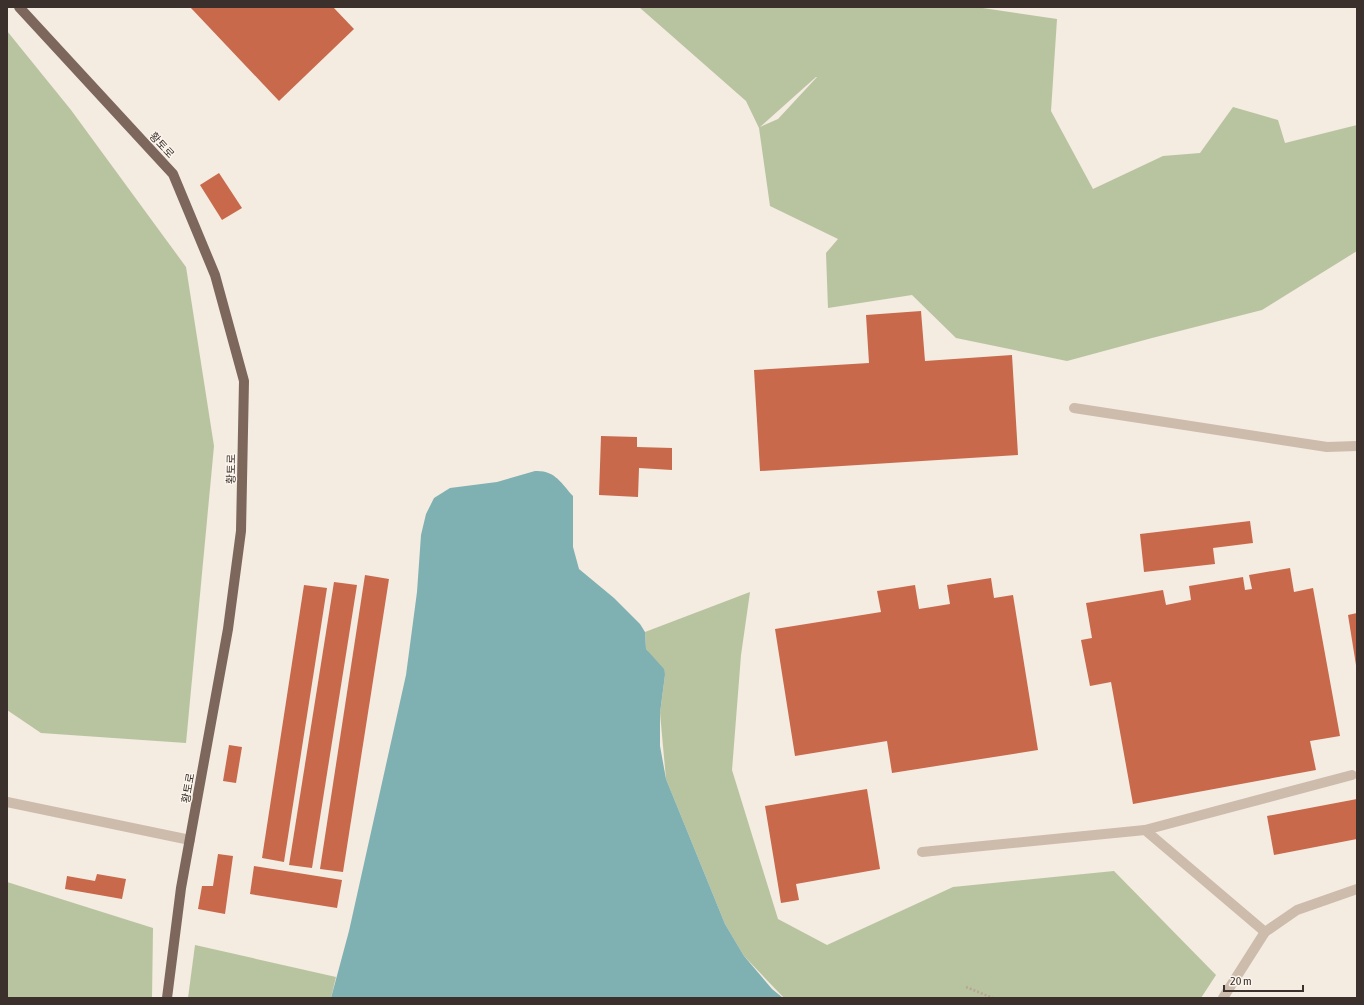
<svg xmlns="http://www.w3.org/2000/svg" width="1364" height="1005" viewBox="0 0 1364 1005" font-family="'Asap Condensed','Noto Sans KR',sans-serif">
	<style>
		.green { fill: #b8c4a0; fill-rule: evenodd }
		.water { fill: #7fb0b2 }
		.building { fill: #c8694b }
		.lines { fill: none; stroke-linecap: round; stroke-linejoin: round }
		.path { stroke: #b9a596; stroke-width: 2.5; stroke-dasharray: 2 2; stroke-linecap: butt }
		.minor { stroke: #cdbbac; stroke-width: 10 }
		.major { stroke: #7d675c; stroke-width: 10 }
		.labels { text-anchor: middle; stroke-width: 3; stroke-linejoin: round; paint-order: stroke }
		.street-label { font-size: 11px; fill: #3b302b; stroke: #fbf5ee }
	</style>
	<rect width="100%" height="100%" fill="#f4ebe1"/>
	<g class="green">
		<path d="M639,7H976L1057,19L1051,111L1093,189L1163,156L1200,153L1233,107L1278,120L1285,143L1357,125V251L1262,310L1152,338L1067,361L956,338L912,295L828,308L826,253L838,239L770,206L759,128L746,101ZM817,77L778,119L760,127L816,77Z"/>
		<path d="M7,31L71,110L186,267L214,446L186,743L41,733L7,710Z"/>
		<path d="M750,592L741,655L732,770L778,919L827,945L953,887L1114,871L1216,975L1201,998H784L744,956L725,924L666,779L660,713L665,675L646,649L645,632Z"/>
		<path d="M7,882L153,928L152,998H7Z"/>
		<path d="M195,945L336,977L331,998H188Z"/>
	</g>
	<path class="water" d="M535,471C555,470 561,483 573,496V547L579,569L614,598L640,624L645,632L646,649L664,669L665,675L660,713V746L666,779L725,924L744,956L772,989L783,998H331L349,931L406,675L417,592L421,535L426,514L434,498L450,488L497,482Z"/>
	<g class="building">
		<path d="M190,7H333L354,29L279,101Z"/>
		<path d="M219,173L242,208L222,220L200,185Z"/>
		<path d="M921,311L925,361L1012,355L1018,455L760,471L754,370L869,363L866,315Z"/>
		<path d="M601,436L637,437V447L672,448V470L639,468L638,497L599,495Z"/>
		<path d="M1250,521L1253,543L1213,548L1215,564L1144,572L1140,534Z"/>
		<path d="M1290,568L1294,592L1313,588L1340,736L1310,741L1316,770L1133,804L1111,682L1090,686L1081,640L1092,638L1086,603L1163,590L1166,605L1191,600L1189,586L1243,577L1245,590L1252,589L1249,575Z"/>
		<path d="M365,575L389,579L343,872L320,869Z"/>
		<path d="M991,578L994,598L1013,595L1038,750L892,773L887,741L795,756L775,629L881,612L877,591L915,585L919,609L950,604L947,585Z"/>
		<path d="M334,582L357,585L312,868L289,865Z"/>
		<path d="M304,585L327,588L284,862L262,858Z"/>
		<path d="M1357,613V665H1356L1348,615Z"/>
		<path d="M229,745L242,747L236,783L223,781Z"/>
		<path d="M867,789L880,869L796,884L799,900L781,903L765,806Z"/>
		<path d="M1357,799V839L1274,855L1267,816Z"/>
		<path d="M218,854L233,856L225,914L198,909L202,886H213Z"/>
		<path d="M254,866L342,880L337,908L250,894Z"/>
		<path d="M97,874L126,879L122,899L65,889L67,876L95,881Z"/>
	</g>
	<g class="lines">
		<path class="path" d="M966,987L993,998"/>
		<g class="minor">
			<path d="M1074,408L1327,447L1357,446"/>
			<path d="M7,802L190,840"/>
			<path d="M1145,830L1352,775"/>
			<path d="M922,852L1145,830L1265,932"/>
			<path d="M1223,998L1265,932L1297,910L1357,889"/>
		</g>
		<path class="major" d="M19,7L173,174L215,275L244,381L241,531L228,629L181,888L167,998"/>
	</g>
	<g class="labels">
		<g class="street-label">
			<text transform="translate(162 145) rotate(47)" y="4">황토로</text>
			<text transform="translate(231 469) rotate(-89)" y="4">황토로</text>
			<text transform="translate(188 788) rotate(-80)" y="4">황토로</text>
		</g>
	</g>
	<rect width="1364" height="1005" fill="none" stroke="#3b302b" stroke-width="16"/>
	<path d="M1224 985v6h79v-6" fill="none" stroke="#3b302b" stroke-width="2"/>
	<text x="1230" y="985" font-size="12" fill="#3b302b" stroke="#fbf5ee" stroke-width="3" paint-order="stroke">20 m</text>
</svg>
